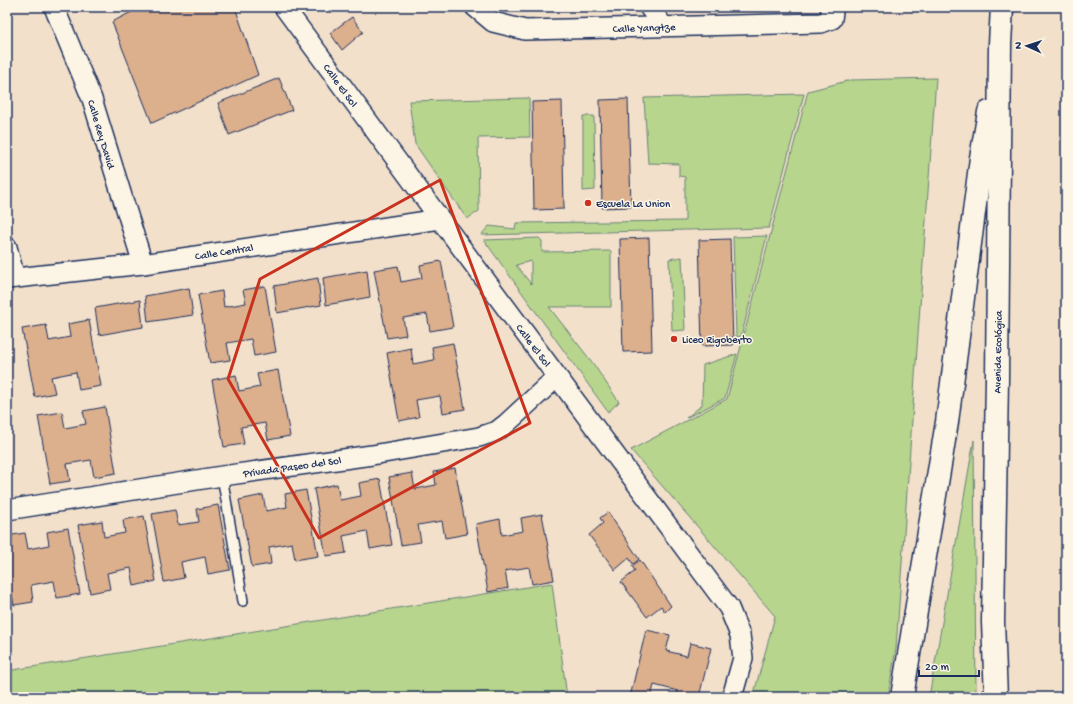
<svg xmlns="http://www.w3.org/2000/svg" width="1073" height="704" viewBox="0 0 1073 704" font-family="'Gochi Hand',sans-serif">
	<style>
		.green { fill: #b7d58d; stroke: #698276; fill-rule: evenodd }
		.building { fill: #dcaf8d; stroke: #1b2f5e }
		.lines { fill: none; stroke-linecap: round; stroke-linejoin: round }
		.lane-casing { stroke: #1b2f5e; stroke-width: 12 }
		.street-casing { stroke: #1b2f5e; stroke-width: 22 }
		.primary-casing { stroke: #1b2f5e; stroke-width: 25 }
		.lane { stroke: #fcf5e5; stroke-width: 9 }
		.street { stroke: #fcf5e5; stroke-width: 19 }
		.primary { stroke: #fcf5e5; stroke-width: 22 }
		.marked { fill: none; stroke: #c8321e; stroke-width: 3; stroke-linejoin: round }
		.poi-dot { fill: #c8321e; stroke: #fcf5e5; stroke-width: 1.5 }
		.labels { text-anchor: middle; stroke-width: 3; stroke-linejoin: round; paint-order: stroke }
		.street-label { font-size: 11px; fill: #1b2f5e; stroke: #fcf5e5 }
		.poi-label { font-size: 11px; fill: #1b2f5e; stroke: #fcf5e5; text-anchor: start }
	</style>
	<rect width="100%" height="100%" fill="#f2e0cb"/>
	<filter id="ink" filterUnits="userSpaceOnUse"><feTurbulence type="fractalNoise" baseFrequency=".025" numOctaves="2"/><feDisplacementMap in="SourceGraphic" scale="8" xChannelSelector="R" yChannelSelector="G"/><feConvolveMatrix kernelMatrix="1 2 1 2 8 2 1 2 1" color-interpolation-filters="sRGB"/></filter>
	<g filter="url(#ink)">
		<g class="green">
			<path d="M936,78L896,648L888,697H753L775,616L631,450L727,399L808,91L851,80Z"/>
			<path d="M804,94L769,228L481,235L489,226L515,229L516,223L685,221V177L679,176V164L648,163L644,98Z"/>
			<path d="M529,98L530,137L478,138L479,211L467,219L415,144L409,101Z"/>
			<path d="M583,116H594L595,190L583,191Z"/>
			<path d="M767,236L741,337L736,336L733,237Z"/>
			<path d="M539,238L542,241V252L611,251V307H549L592,362L619,402L608,412L484,240ZM531,261V284L516,265Z"/>
			<path d="M682,257L685,330L672,331L669,259Z"/>
			<path d="M737,354L725,398L686,418L702,405L703,365Z"/>
			<path d="M974,440L976,697H929Z"/>
			<path d="M552,583L567,697H7V671Z"/>
		</g>
		<g class="building">
			<path d="M141,7H235L258,75L152,123L112,22Z"/>
			<path d="M352,17L363,32L342,50L330,33Z"/>
			<path d="M279,78L292,110L229,135L218,103Z"/>
			<path d="M628,99L631,207L602,208L600,100Z"/>
			<path d="M562,101L564,209L534,210L532,102Z"/>
			<path d="M649,238L652,351L623,352L620,239Z"/>
			<path d="M730,239L733,345L702,346L699,240Z"/>
			<path d="M441,261L453,327L430,331L427,314L403,318L406,335L387,338L374,270L398,266L401,282L422,278L420,265Z"/>
			<path d="M367,270L370,297L326,305L323,278Z"/>
			<path d="M318,278L321,305L277,313L274,286Z"/>
			<path d="M265,286L276,352L254,356L251,339L227,343L230,360L210,363L198,295L222,291L224,307L246,303L243,290Z"/>
			<path d="M189,288L193,315L148,322L145,296Z"/>
			<path d="M140,300L143,327L99,335L95,308Z"/>
			<path d="M89,320L101,386L79,390L76,372L51,377L55,393L35,397L22,329L46,325L49,341L70,337L68,324Z"/>
			<path d="M453,343L465,409L443,413L440,396L416,400L419,417L399,421L387,353L411,348L413,364L434,360L432,347Z"/>
			<path d="M278,370L290,436L268,440L265,423L241,427L244,444L224,447L212,380L236,375L239,391L260,387L257,374Z"/>
			<path d="M105,407L116,473L94,477L91,460L67,464L70,481L50,484L38,416L62,412L65,428L86,424L83,411Z"/>
			<path d="M455,468L467,534L445,538L442,521L418,525L421,542L401,545L389,477L412,473L415,489L436,485L434,472Z"/>
			<path d="M380,479L392,545L370,549L367,531L343,536L346,553L326,556L314,489L337,484L340,500L361,496L359,483Z"/>
			<path d="M306,490L318,556L295,560L292,543L269,547L271,564L252,567L239,500L263,495L266,511L287,507L285,494Z"/>
			<path d="M218,505L230,570L208,574L205,557L181,562L184,578L164,582L152,514L175,510L178,525L199,522L197,509Z"/>
			<path d="M608,512L639,559L633,564L629,558L615,570L589,535L603,523L600,518Z"/>
			<path d="M542,514L554,580L532,584L529,567L505,571L508,588L488,592L476,524L500,519L502,535L523,531L521,518Z"/>
			<path d="M144,516L156,581L134,586L131,568L107,573L110,589L90,593L78,525L102,521L104,537L125,533L123,520Z"/>
			<path d="M68,528L80,594L57,598L54,581L31,585L33,602L14,605L7,569V536L25,533L28,549L49,545L47,532Z"/>
			<path d="M640,560L671,606L665,612L661,606L647,617L621,582L635,571L632,566Z"/>
			<path d="M646,630L670,635L666,651L687,656L690,643L711,648L699,697H676L678,691L654,685L651,697H630Z"/>
		</g>
		<g class="lines">
			<g class="lane-casing">
				<path id="lane" d="M222,476L243,601"/>
			</g>
			<g class="street-casing">
				<g id="street">
					<path d="M54,7L92,99L143,264"/>
					<path d="M284,7L440,219L729,608L740,635L743,658L732,697"/>
					<path d="M475,7L493,22L525,30L821,23L832,19L833,12L830,7"/>
					<path d="M649,7L663,26"/>
					<path d="M7,247L15,278"/>
					<path d="M7,279L143,264L440,219"/>
					<path d="M7,510L222,476L372,455L479,437L497,431L506,424L557,377"/>
				</g>
			</g>
			<g class="primary-casing">
				<g id="primary">
					<path d="M902,697L947,422L981,158L989,112"/>
					<path d="M996,697L993,622L997,379L1000,44L1002,7"/>
				</g>
			</g>
			<use href="#lane" class="lane"/>
			<use href="#street" class="street"/>
			<use href="#primary" class="primary"/>
		</g>
	</g>
	<path class="marked" d="M440,180L530,423L319,538L228,379L260,279Z"/>
	<g class="poi-dot">
		<circle cx="588" cy="203" r="4"/>
		<circle cx="674" cy="339" r="4"/>
	</g>
	<g class="labels">
		<g class="street-label">
			<text transform="translate(644 27) rotate(-2)" y="4">Calle Yangtze</text>
			<text transform="translate(341 85) rotate(54)" y="4">Calle El Sol</text>
			<text transform="translate(102 134) rotate(73)" y="4">Calle Rey David</text>
			<text transform="translate(224 251) rotate(-9)" y="4">Calle Central</text>
			<text transform="translate(534 345) rotate(53)" y="4">Calle El Sol</text>
			<text transform="translate(997 352) rotate(-89)" y="4">Avenida Ecológica</text>
			<text transform="translate(292 466) rotate(-8)" y="4">Privada Paseo del Sol</text>
		</g>
		<g class="poi-label">
			<text x="596" y="207">Escuela La Union</text>
			<text x="682" y="343">Liceo Rigoberto</text>
		</g>
	</g>
	<rect width="1073" height="704" fill="none" stroke="#fcf5e5" stroke-width="24"/>
	<rect x="12" y="12" width="1049" height="680" fill="none" stroke="#1b2f5e" stroke-width="1.5" filter="url(#ink)"/>
	<g transform="translate(1027 46) rotate(273)" stroke="#fcf5e5" stroke-width="3" paint-order="stroke">
	<path d="M0-3L7 15L0 10L-7 15Z" fill="#1b2f5e"/>
	<text y="-6" font-size="11" font-weight="bold" text-anchor="middle" fill="#1b2f5e">N</text>
	</g>
	<path d="M919 670v6h60v-6" fill="none" stroke="#1b2f5e" stroke-width="2"/>
	<text x="925" y="670" font-size="12" fill="#1b2f5e" stroke="#fcf5e5" stroke-width="3" paint-order="stroke">20 m</text>
</svg>
